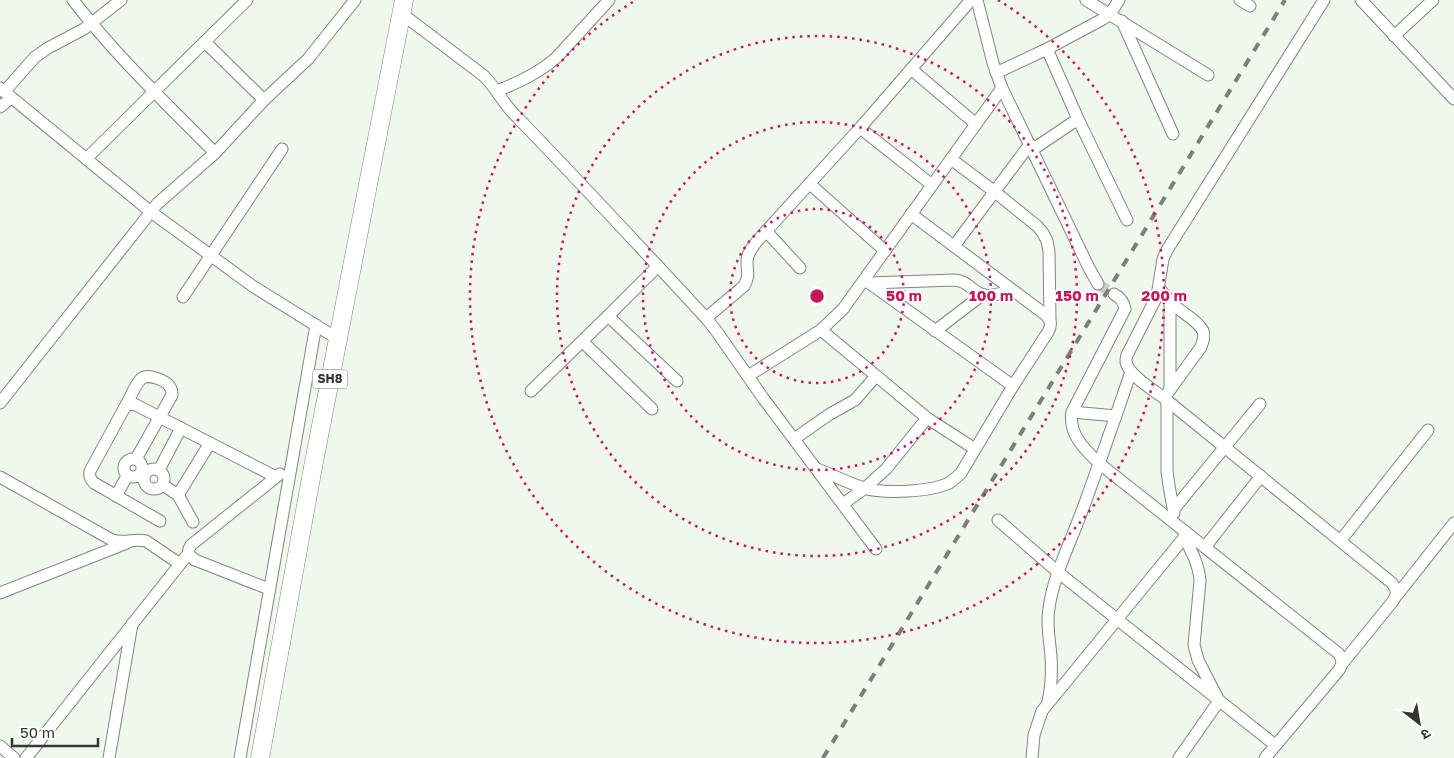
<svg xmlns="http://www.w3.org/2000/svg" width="1454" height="758" viewBox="0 0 1454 758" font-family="'Golos Text','Noto Sans Devanagari',sans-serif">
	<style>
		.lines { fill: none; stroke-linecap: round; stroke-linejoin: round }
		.street-tunnel { stroke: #cad0c7; stroke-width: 11; stroke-dasharray: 11 5.5; stroke-linecap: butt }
		.street-casing { stroke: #7f867d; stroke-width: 13 }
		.primary-casing { stroke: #7f867d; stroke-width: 19 }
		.street { stroke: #fff; stroke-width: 11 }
		.primary { stroke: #fff; stroke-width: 18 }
		.rail { stroke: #7b7f79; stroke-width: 4; stroke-dasharray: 9 9; stroke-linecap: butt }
		.ring { fill: none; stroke: #c2185b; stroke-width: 2.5; stroke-dasharray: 2.5 5 }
		.labels { text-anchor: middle; stroke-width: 4; stroke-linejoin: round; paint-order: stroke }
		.shield { fill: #fff; stroke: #70726f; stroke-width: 1 }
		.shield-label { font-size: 12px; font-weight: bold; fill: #323531 }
		.centre { fill: #c2185b; stroke: #fff; stroke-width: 2.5 }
		.ring-label { font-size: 15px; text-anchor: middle; font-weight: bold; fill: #c2185b; stroke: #fff; stroke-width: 4; stroke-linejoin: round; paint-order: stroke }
	</style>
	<rect width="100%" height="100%" fill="#f0f7ed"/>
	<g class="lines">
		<path class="street-tunnel" d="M1098,284L1114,294"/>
		<g class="street-casing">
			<g id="street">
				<path d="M73,0C115,55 166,103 215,153"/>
				<path d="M977,0L993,63L1002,88L1089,268L1098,284"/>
				<path d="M1086,0L1208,75"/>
				<path d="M1240,0L1250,6"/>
				<path d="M1324,0L1167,250L1163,259L1157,296L1127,355C1126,357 1126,360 1126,362C1128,375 1155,391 1164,398L1392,583C1397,590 1398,594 1393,601L1342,664"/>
				<path d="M1361,0L1454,99"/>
				<path d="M401,13L484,76C496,88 503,103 515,115C580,182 643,250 706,318L717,332L763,398L876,549"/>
				<path d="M1122,21L1173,134"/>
				<path d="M1394,36L1433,0"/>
				<path d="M205,42L264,100"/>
				<path d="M1047,49L1078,119L1127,220"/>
				<path d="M911,69L976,124"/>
				<path d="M996,73L1047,49L1103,19L1110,14L1119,0"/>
				<path d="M0,88L151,212L254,287L338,339"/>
				<path d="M497,91C519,82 539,73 557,57L609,0"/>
				<path d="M4,92L35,57L48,48L84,29L121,0"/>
				<path d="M0,107L11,98"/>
				<path d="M860,128L932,185"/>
				<path d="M1032,150L1078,119"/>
				<path d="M86,159L247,0"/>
				<path d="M951,159L995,192L1037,226L1043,233L1047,241L1049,251L1050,320"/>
				<path d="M810,184L885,251"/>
				<path d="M766,231L800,268"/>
				<path d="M954,246L1030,144"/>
				<path d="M865,280L1013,386"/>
				<path d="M870,283L954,280C970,281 972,293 985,295C994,297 1003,292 1012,290"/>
				<path d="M1159,288C1164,294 1169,301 1175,306C1184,314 1198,321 1203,331C1205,336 1203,341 1201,347L1164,398"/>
				<path d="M1114,294C1121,298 1124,302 1125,309L1072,412C1068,434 1085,450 1100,464L1338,653C1343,659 1343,663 1339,670L1265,758"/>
				<path d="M183,297L282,149"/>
				<path d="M608,316L677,381"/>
				<path d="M706,318L744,286C750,275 747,273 747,261C747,253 754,245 759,239L860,128L971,0"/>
				<path d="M821,330L927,418L975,449"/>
				<path d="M935,331L982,295"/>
				<path d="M583,342L652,409"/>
				<path d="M748,376L821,330L843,309L1002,88"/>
				<path d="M1170,390V301"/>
				<path d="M531,391L608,316L658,266"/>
				<path d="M1167,400V471L1169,486L1174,513"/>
				<path d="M0,403L157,204L215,153L264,100L308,59L355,0"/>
				<path d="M126,405C131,397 134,386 141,379C147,373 166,380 170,387C172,390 172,392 172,395L136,459"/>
				<path d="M1072,412L1116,416"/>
				<path d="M794,439L830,414L855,400L876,376"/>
				<circle cx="133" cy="468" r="9"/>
				<circle cx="154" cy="479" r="10"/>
				<path d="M817,469C833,475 848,483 864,488C884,494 930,492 949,483C953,480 957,477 961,473L1013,386L1048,332C1052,325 1051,321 1046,315L911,214"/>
				<path d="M159,470L181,428"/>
				<path d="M0,477L112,540C125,544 135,538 146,541L180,564"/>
				<path d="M163,485L178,495L193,522"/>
				<path d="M178,495L210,443"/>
				<path d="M116,496L127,476"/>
				<path d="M843,504L865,488L886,469L927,418"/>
				<path d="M1174,509L1260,404"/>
				<path d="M998,520L1059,573L1275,745"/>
				<path d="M160,521L94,483C90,479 89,476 90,471L126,405L134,404L276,477"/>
				<path d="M1341,540L1428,430"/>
				<path d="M1205,547L1261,476"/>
				<path d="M269,589L195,560L188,554L189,549L191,545L280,474"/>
				<path d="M0,593L127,543"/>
				<path d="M1397,595L1454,523"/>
				<path d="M1048,702C1051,688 1052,672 1051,657C1050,641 1046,625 1049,608C1053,577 1071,541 1082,511C1099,465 1115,418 1131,372"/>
				<path d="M0,746L14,758"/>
				<path d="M26,758L188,554"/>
				<path d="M109,758L132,624"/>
				<path d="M240,758L316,325"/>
				<path d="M1032,758L1034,735L1042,711L1187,534"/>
				<path d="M1179,758L1219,701L1198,660L1194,645L1200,581C1199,565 1192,552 1184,537"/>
			</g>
		</g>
		<g class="primary-casing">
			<path id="primary" d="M260,758L313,467L404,0"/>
		</g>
		<use href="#street" class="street"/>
		<use href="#primary" class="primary"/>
		<path class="rail" d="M823,758L1285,0"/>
	</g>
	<g class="ring">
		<circle cx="817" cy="296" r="87"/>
		<circle cx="817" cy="296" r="174"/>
		<circle cx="817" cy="296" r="260"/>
		<path d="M998 0A347 347 0 1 1 636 0"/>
	</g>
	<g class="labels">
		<rect class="shield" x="312.5" y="369.5" width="35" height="19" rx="4"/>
		<g class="shield-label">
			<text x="330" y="383">SH8</text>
		</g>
	</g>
	<circle cx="817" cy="296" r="8" class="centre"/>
	<g class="ring-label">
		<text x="904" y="301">50 m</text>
		<text x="991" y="301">100 m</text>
		<text x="1077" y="301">150 m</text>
		<text x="1164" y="301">200 m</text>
	</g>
	<g transform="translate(1419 723) rotate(149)" stroke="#ffffff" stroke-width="4" paint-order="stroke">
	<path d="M0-4L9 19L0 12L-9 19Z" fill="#323531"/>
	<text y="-8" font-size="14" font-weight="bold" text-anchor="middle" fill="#323531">उ</text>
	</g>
	<path d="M12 738v8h86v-8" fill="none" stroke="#323531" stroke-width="2.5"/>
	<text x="20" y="738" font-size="15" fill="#323531" stroke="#ffffff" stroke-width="4" paint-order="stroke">50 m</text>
</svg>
